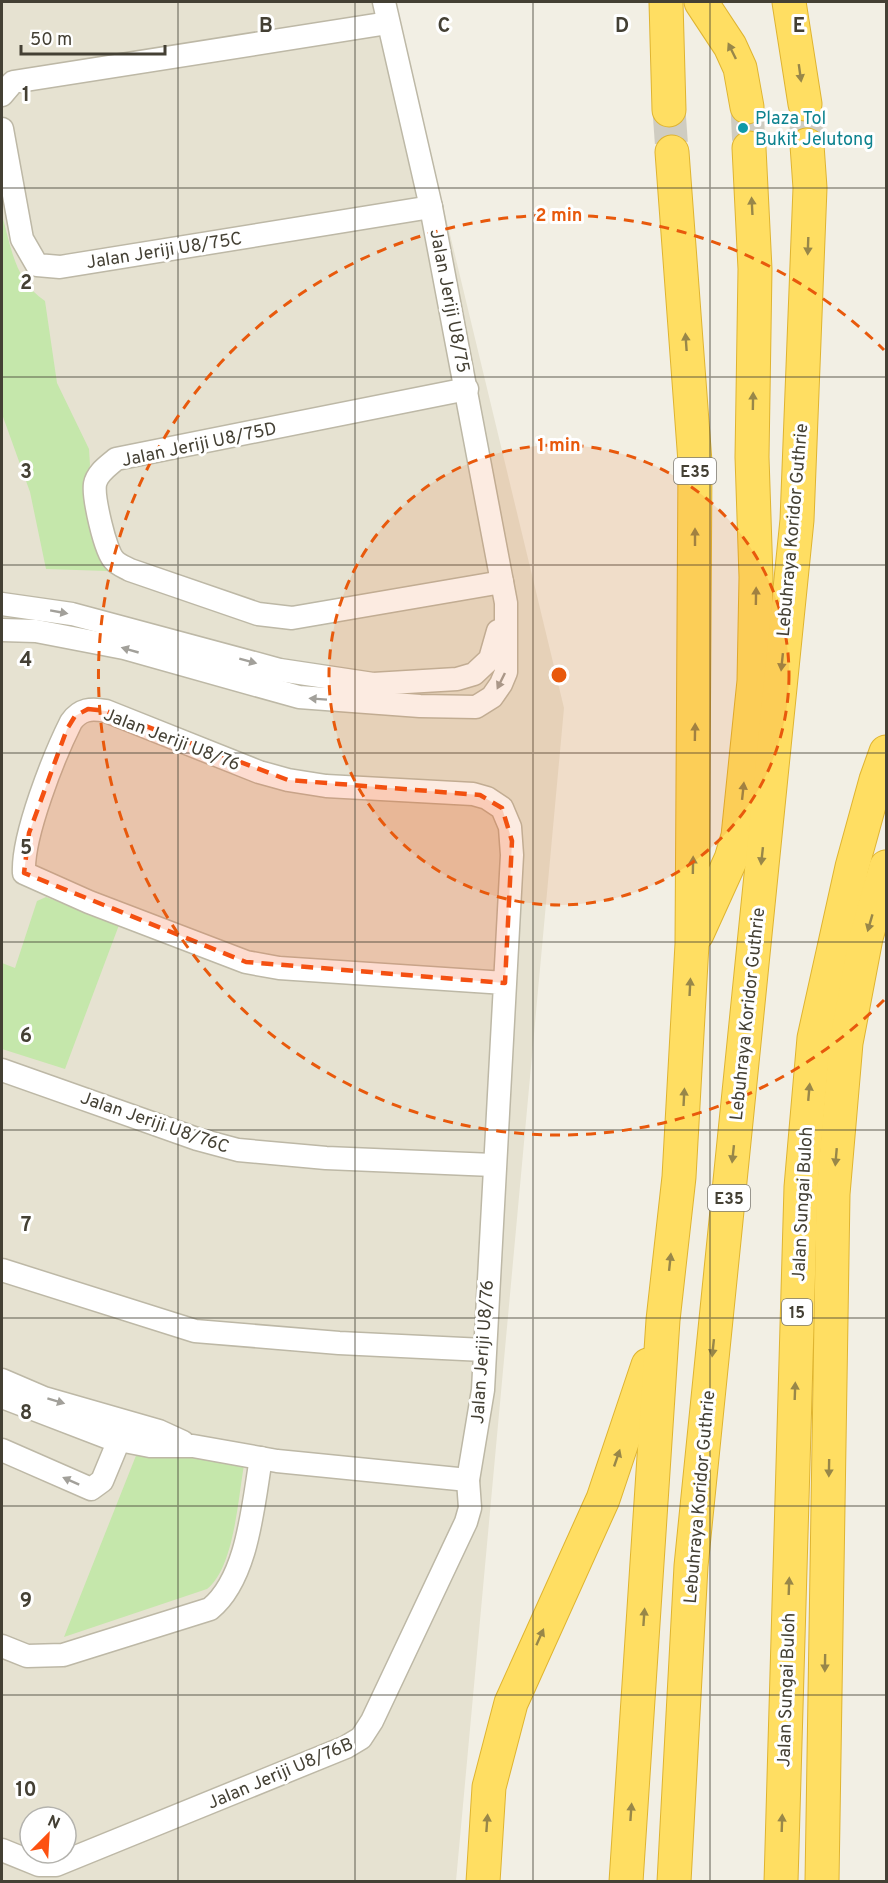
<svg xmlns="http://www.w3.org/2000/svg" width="888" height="1883" viewBox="0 0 888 1883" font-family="Overpass,sans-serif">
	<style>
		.residential { fill: #e6e2d1; fill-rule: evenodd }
		.green { fill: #c5e7ab }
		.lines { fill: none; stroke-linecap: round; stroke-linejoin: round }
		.highway-tunnel { stroke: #cfccc1; stroke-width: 33; stroke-dasharray: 33 16; stroke-linecap: butt }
		.street-casing { stroke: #bdb8a6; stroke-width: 25 }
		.highway-casing { stroke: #dfb431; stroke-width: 35 }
		.street { stroke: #fff; stroke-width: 22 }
		.highway { stroke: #ffde62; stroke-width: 33 }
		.oneway { fill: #988749 }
		.oneway2 { fill: #a2a09a }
		.marked { fill: #f45012; fill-opacity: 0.2; stroke: #f45012; stroke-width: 4.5; stroke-dasharray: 12 8; stroke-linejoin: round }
		.grid { fill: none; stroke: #444034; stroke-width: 1.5; stroke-opacity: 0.55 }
		.ring { fill: none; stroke: #e8590c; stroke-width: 3; stroke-dasharray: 10 8 }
		.culture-dot { fill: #0f9aa8; stroke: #fff; stroke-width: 2 }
		.labels { text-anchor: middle; stroke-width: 6; stroke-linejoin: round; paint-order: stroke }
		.shield { fill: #fff; stroke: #7c7971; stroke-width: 1.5 }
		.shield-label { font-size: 16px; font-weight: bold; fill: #444034 }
		.culture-label { font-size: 18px; fill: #0d838f; stroke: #fff; text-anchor: start }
		.street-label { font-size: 18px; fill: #444034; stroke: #fff }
		.grid-label { font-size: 20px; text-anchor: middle; font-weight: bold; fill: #444034; stroke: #fff; stroke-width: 6; stroke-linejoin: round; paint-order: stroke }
		.centre { fill: #e8590c; stroke: #fff; stroke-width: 3 }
		.ring-label { font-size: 18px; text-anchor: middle; font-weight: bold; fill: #e8590c; stroke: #fff; stroke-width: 6; stroke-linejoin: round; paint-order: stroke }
	</style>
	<rect width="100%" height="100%" fill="#f2efe4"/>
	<path class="residential" d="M2,2H394L564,708L456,1881L2,1882ZM30,1817H66V1853H30Z"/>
	<g class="green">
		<path d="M2,215C11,247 15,281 45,301L57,383L89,449L90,465L85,492L107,571L46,569L30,492L2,414Z"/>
		<path d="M46,897L119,925L65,1069L2,1049V963L15,968L37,901Z"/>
		<path d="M139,1448L244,1465C238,1499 234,1568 207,1589L64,1637Z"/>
	</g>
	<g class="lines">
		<g class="highway-tunnel">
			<path d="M805,104L807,145"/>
			<path d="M747,107L749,148"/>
			<path d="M669,110L672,152"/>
		</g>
		<g class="street-casing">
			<g id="street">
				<path d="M2,95L13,82L388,23"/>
				<path d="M2,129L22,239L37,265L60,267L431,207"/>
				<path d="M467,389L116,459C108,466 97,473 95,484C93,497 105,551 114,560C118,565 125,567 130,570L258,614L292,618L502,582"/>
				<path d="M2,604L72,614L280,670L373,684L457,679L474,674L490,659L498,631"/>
				<path d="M2,630L36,631L124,648L299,697L420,706L476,707L492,697L501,684L506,672V603L431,207L384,2"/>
				<path d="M2,1070L197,1139L238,1150L326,1158L493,1165"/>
				<path d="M2,1270L195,1331L339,1343L484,1350"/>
				<path d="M2,1380L44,1398L159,1431L183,1442"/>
				<path d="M2,1397L109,1438L150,1446H193L277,1461L468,1480"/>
				<path d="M2,1450L91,1489L102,1481L119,1440"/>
				<path d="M2,1646L27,1656L63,1655L210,1609C248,1578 253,1505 261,1458"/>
				<path d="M2,1850L39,1865H56L346,1747L361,1738L372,1721L466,1522L470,1508L468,1480L483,1390L512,855L510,827L502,808L487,798L473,794L326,786L288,780L259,772L106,711C91,708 80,709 71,722C54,756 22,836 24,873L89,902L246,962L279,968L505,983"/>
			</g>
		</g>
		<g class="highway-casing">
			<g id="highway">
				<path d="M666,2L669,110"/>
				<path d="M701,2L730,46L740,68L747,107"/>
				<path d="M789,2L805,104"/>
				<path d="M697,934L731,859L738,836L754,681L756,577L752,457L755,269L749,148"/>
				<path d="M483,1882L489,1787L511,1703L603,1499L648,1365"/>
				<path d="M626,1882L663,1320L679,1177L692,944L695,462L672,152"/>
				<path d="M674,1882L691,1566L797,520L810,188L807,145"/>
				<path d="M781,1882L801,1187L814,1038L852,867L876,780L886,752"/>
				<path d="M822,1882L833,1194L846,1043L866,938L886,867"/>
			</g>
		</g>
		<use href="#street" class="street"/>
		<use href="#highway" class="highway"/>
	</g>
	<defs><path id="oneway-solid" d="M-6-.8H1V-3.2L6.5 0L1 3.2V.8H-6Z" transform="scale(1.5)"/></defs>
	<g class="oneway">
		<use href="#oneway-solid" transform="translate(732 51) rotate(-116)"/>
		<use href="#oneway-solid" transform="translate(800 73) rotate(82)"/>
		<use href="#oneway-solid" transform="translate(752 206) rotate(-93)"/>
		<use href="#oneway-solid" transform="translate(808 246) rotate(92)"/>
		<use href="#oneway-solid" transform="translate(686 342) rotate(-94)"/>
		<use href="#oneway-solid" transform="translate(753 401) rotate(-89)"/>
		<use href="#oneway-solid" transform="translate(695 537) rotate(-90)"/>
		<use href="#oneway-solid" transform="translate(756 596) rotate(-89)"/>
		<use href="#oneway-solid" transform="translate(782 662) rotate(96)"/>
		<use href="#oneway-solid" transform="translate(695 732) rotate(-89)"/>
		<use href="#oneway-solid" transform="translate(743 791) rotate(-84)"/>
		<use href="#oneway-solid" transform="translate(762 856) rotate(96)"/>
		<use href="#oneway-solid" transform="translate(693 865) rotate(-89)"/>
		<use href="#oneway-solid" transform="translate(870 923) rotate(106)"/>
		<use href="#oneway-solid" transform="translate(690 987) rotate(-87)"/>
		<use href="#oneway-solid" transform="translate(809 1092) rotate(-85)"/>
		<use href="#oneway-solid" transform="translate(684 1097) rotate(-87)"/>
		<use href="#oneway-solid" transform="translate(733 1154) rotate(96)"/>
		<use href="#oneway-solid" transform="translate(836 1157) rotate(95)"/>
		<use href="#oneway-solid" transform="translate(670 1262) rotate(-84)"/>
		<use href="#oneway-solid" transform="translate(713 1348) rotate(96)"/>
		<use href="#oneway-solid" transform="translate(795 1391) rotate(-88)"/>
		<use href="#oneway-solid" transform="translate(617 1458) rotate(-71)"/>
		<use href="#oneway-solid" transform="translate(829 1468) rotate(91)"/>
		<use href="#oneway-solid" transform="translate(789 1586) rotate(-88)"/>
		<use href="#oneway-solid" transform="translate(644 1617) rotate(-86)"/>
		<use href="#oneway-solid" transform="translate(540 1637) rotate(-66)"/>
		<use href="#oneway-solid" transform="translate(825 1663) rotate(91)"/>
		<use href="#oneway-solid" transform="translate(631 1812) rotate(-86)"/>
		<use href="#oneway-solid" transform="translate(487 1823) rotate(-86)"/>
		<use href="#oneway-solid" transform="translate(782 1823) rotate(-88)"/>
	</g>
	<g class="oneway2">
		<use href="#oneway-solid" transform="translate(59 612) rotate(10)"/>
		<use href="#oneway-solid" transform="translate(130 650) rotate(-164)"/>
		<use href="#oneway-solid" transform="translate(248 661) rotate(15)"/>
		<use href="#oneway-solid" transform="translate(501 681) rotate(116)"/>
		<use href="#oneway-solid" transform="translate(318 699) rotate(-176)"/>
		<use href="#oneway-solid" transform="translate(56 1401) rotate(17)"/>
		<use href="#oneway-solid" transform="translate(71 1481) rotate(-156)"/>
	</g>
	<path class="marked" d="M88,709L106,711L288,780L480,795L502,808L512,841L505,983L246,962L24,873L29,833L67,729L75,716Z"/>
	<path class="grid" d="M178,2V1882M355,2V1882M533,2V1882M710,2V1882M2,188H886M2,377H886M2,565H886M2,753H886M2,942H886M2,1130H886M2,1318H886M2,1506H886M2,1695H886"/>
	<circle cx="559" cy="675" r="230" fill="#e8590c" fill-opacity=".12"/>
	<g class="ring">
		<circle cx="559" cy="675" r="230"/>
		<path d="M884 1000A460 460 0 1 1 884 350"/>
	</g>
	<circle class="culture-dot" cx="743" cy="128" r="6"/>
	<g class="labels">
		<g class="shield">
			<rect x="674" y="458" width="42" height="26" rx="4.5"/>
			<rect x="708" y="1185" width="42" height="26" rx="4.5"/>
			<rect x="782" y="1299" width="30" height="26" rx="4.5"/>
		</g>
		<g class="shield-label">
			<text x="695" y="477">E35</text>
			<text x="729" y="1204">E35</text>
			<text x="797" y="1318">15</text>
		</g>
		<g class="culture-label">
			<text x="755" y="124">Plaza Tol<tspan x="755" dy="21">Bukit Jelutong</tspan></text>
		</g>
		<g class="street-label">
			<text transform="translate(164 250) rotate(-9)" y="6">Jalan Jeriji U8/75C</text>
			<text transform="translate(450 301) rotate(79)" y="6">Jalan Jeriji U8/75</text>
			<text transform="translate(199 444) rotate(-12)" y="6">Jalan Jeriji U8/75D</text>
			<text transform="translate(792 530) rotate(-85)" y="6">Lebuhraya Koridor Guthrie</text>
			<text transform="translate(172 739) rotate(21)" y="6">Jalan Jeriji U8/76</text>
			<text transform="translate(747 1014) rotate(-84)" y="6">Lebuhraya Koridor Guthrie</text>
			<text transform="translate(155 1122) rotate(19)" y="6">Jalan Jeriji U8/76C</text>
			<text transform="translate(802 1204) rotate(-87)" y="6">Jalan Sungai Buloh</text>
			<text transform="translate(482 1352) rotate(-86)" y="6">Jalan Jeriji U8/76</text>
			<text transform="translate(699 1497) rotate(-85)" y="6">Lebuhraya Koridor Guthrie</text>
			<text transform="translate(786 1690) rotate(-88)" y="6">Jalan Sungai Buloh</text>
			<text transform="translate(280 1773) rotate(-23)" y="6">Jalan Jeriji U8/76B</text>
		</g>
	</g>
	<g class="grid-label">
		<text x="266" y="32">B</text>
		<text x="444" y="32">C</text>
		<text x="622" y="32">D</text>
		<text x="799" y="32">E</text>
		<text x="26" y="101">1</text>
		<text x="26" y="289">2</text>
		<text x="26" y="478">3</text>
		<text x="26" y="666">4</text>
		<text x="26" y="854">5</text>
		<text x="26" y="1042">6</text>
		<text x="26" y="1231">7</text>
		<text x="26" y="1419">8</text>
		<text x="26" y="1607">9</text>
		<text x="26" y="1796">10</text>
	</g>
	<circle cx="559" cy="675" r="9" class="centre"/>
	<g class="ring-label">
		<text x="559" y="221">2 min</text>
		<text x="559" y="451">1 min</text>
	</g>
	<rect width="888" height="1883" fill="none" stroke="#444034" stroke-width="6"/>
	<g transform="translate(48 1835) rotate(24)"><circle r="28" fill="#ffffff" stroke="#b4b3ae" stroke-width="1.5"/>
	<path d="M0-4.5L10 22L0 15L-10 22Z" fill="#fd5110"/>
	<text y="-9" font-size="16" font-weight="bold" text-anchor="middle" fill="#444034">N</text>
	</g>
	<path d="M21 45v9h144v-9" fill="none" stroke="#444034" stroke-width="3"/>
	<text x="30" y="45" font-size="18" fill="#444034" stroke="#ffffff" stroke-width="4.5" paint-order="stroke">50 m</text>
</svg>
